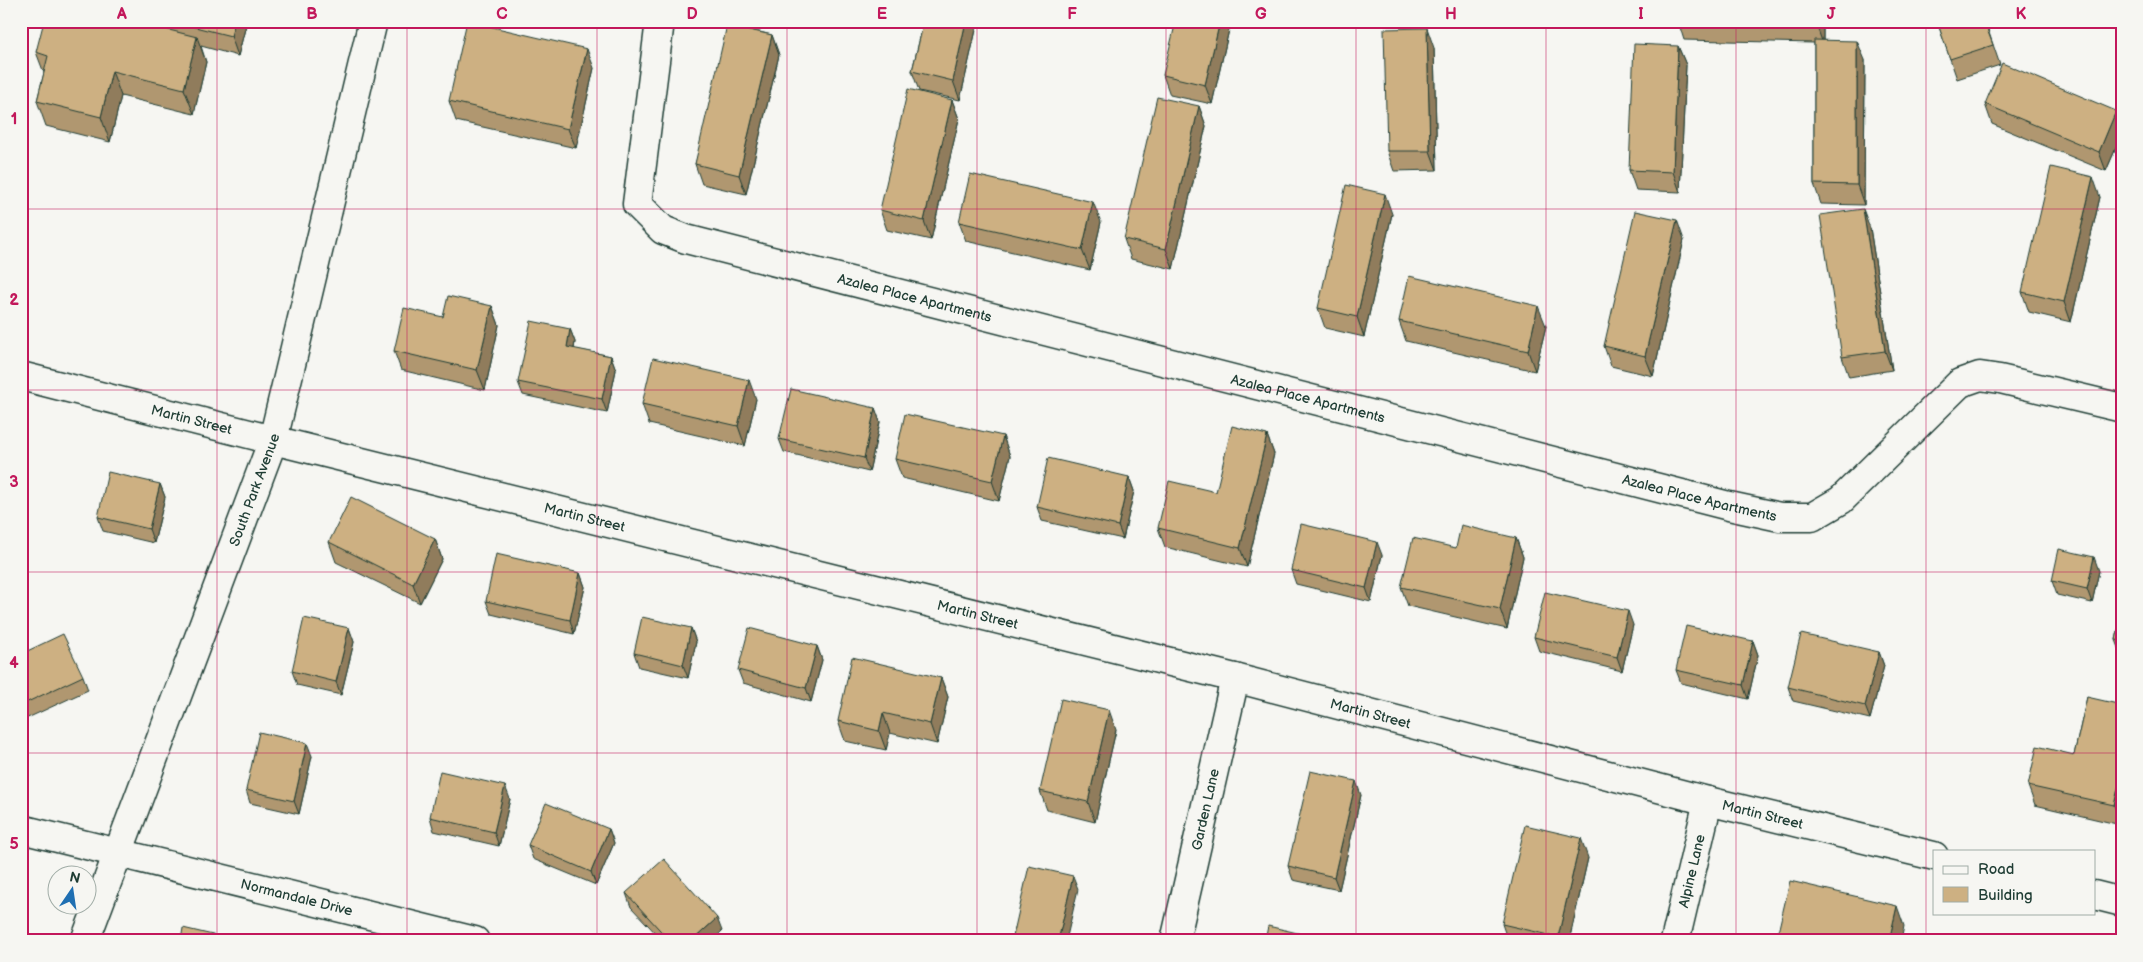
<svg xmlns="http://www.w3.org/2000/svg" width="2143" height="962" viewBox="0 0 2143 962" font-family="'Balsamiq Sans',sans-serif">
	<style>
		.lines { fill: none; stroke-linecap: round; stroke-linejoin: round }
		.street-casing { stroke: #1f3d34; stroke-width: 31 }
		.secondary-casing { stroke: #1f3d34; stroke-width: 31 }
		.street { stroke: #f6f6f2; stroke-width: 28 }
		.secondary { stroke: #f6f6f2; stroke-width: 28 }
		.wall { fill: #b09770; stroke: #1f3d34 }
		.shaded-wall { fill: #907b5b; stroke: #1f3d34 }
		.building { fill: #cdb082; stroke: #1f3d34 }
		.grid { fill: none; stroke: #c2185b; stroke-width: 1; stroke-opacity: 0.55 }
		.labels { text-anchor: middle; stroke-width: 4; stroke-linejoin: round; paint-order: stroke }
		.street-label { font-size: 14px; fill: #1f3d34; stroke: #f6f6f2 }
		.neatline { fill: none; stroke: #c2185b; stroke-width: 2 }
		.grid-label { font-size: 16px; text-anchor: middle; font-weight: bold; fill: #c2185b }
	</style>
	<rect width="100%" height="100%" fill="#f6f6f2"/>
	<filter id="ink" filterUnits="userSpaceOnUse"><feTurbulence type="fractalNoise" baseFrequency=".02" numOctaves="2"/><feDisplacementMap in="SourceGraphic" scale="10" xChannelSelector="R" yChannelSelector="G"/><feConvolveMatrix kernelMatrix="1 2 1 2 8 2 1 2 1" color-interpolation-filters="sRGB"/></filter>
	<g filter="url(#ink)">
		<g class="lines">
			<g class="street-casing">
				<g id="street">
					<path id="s1" d="M660,21L637,204L663,230L686,239L1729,506L1780,517H1812L1841,500L1960,383L1980,376L2000,379L2122,408"/>
					<path id="s2" d="M21,376L273,440L1235,678L1708,801L1934,856"/>
					<path id="s3" d="M21,829L475,941"/>
					<path d="M2094,895L2122,902"/>
					<path id="s4" d="M1175,941L1235,678"/>
					<path id="s5" d="M1675,941L1708,801"/>
				</g>
			</g>
			<g class="secondary-casing">
				<g id="secondary">
					<path id="s6" d="M85,941L273,440L373,21"/>
				</g>
			</g>
			<use href="#street" class="street"/>
			<use href="#secondary" class="secondary"/>
		</g>
		<g class="wall">
			<path d="M161,21H247L238,56L201,46L206,62L194,114L121,96L110,142L46,126L37,101L44,73L36,52L140,23L164,29Z"/>
			<path d="M734,21H781V27H739L772,35L779,55L746,194L702,184L695,164L736,27Z"/>
			<path d="M924,21H978L960,100L919,91L912,71Z"/>
			<path d="M1231,21L1212,104L1170,95L1163,75Z"/>
			<path d="M1678,21H1823V40L1865,60L1864,205L1821,204L1814,184V43L1684,40Z"/>
			<path d="M1937,21H1985L2000,65L1957,79Z"/>
			<path d="M1678,46L1686,65L1680,192L1636,190L1629,170Z"/>
			<path d="M1434,48L1437,170L1394,171L1387,151Z"/>
			<path d="M594,68L576,148L456,121L449,101Z"/>
			<path d="M952,100L959,119L931,240L887,230L880,210Z"/>
			<path d="M1985,104L2122,126V134L2106,171L1992,124Z"/>
			<path d="M1199,106L1206,126L1173,269L1131,259L1124,239Z"/>
			<path d="M2100,197L2071,322L2029,312L2022,292Z"/>
			<path d="M1392,214L1364,337L1325,328L1318,308Z"/>
			<path d="M959,222H1101L1090,270L966,241Z"/>
			<path d="M1870,228L1892,370L1849,377L1842,357Z"/>
			<path d="M1684,240L1653,376L1611,366L1604,346Z"/>
			<path d="M492,306L499,325L485,390L401,370L394,351L443,317Z"/>
			<path d="M1399,321L1546,326L1535,371L1406,341Z"/>
			<path d="M570,329L575,342L574,349L611,356L616,370L607,413L523,395L518,382Z"/>
			<path d="M756,399L745,446L649,424L642,404Z"/>
			<path d="M875,408L880,422L869,472L784,452L779,439Z"/>
			<path d="M1267,435L1274,454L1247,567L1165,547L1158,528L1216,492Z"/>
			<path d="M1003,436L1010,456L999,501L902,478L895,459Z"/>
			<path d="M1129,477L1134,491L1123,539L1042,521L1037,507Z"/>
			<path d="M160,484L165,497L154,543L103,531L98,517Z"/>
			<path d="M1516,538L1523,557L1507,629L1408,606L1401,587L1456,548Z"/>
			<path d="M435,539L442,559L420,603L336,562L329,542Z"/>
			<path d="M1382,555L1371,602L1296,584L1291,570Z"/>
			<path d="M2099,571L2092,603L2057,595L2052,581Z"/>
			<path d="M580,573L585,587L574,634L491,614L486,601Z"/>
			<path d="M2122,613V653H2121L2116,640Z"/>
			<path d="M1633,625L1622,671L1539,651L1534,637Z"/>
			<path d="M349,628L354,642L341,695L297,685L292,671Z"/>
			<path d="M691,628L696,642L688,678L639,667L634,653Z"/>
			<path d="M1753,641L1758,655L1748,699L1681,683L1676,670Z"/>
			<path d="M817,646L822,660L811,702L743,683L738,670Z"/>
			<path d="M1879,652L1884,666L1870,719L1793,701L1788,687Z"/>
			<path d="M21,654L83,676L88,690L21,721Z"/>
			<path d="M941,678L948,697L937,744L890,733L886,750L845,741L838,721Z"/>
			<path d="M2087,697L2121,825L2035,805L2028,786L2074,755Z"/>
			<path d="M1116,730L1095,822L1047,810L1040,791Z"/>
			<path d="M312,756L299,814L250,803L246,790Z"/>
			<path d="M1361,795L1339,890L1293,880L1288,866Z"/>
			<path d="M510,799L499,846L434,831L430,817Z"/>
			<path d="M609,829L614,843L596,885L533,859L528,845Z"/>
			<path d="M1588,858L1569,941H1508L1502,924Z"/>
			<path d="M626,893L722,931L712,941H663L631,907Z"/>
		</g>
		<g class="shaded-wall">
			<path d="M235,21H247L238,56L231,36Z"/>
			<path d="M966,21H978L960,100L953,81Z"/>
			<path d="M1220,21H1231L1212,104L1205,85Z"/>
			<path d="M1816,21H1823V44L1816,24Z"/>
			<path d="M1427,28L1434,48L1437,170L1430,151Z"/>
			<path d="M772,35L779,55L746,194L739,175Z"/>
			<path d="M197,37L206,62L194,114L184,89Z"/>
			<path d="M1857,41L1865,60L1864,205L1857,185Z"/>
			<path d="M1678,46L1686,65L1680,192L1673,172Z"/>
			<path d="M587,49L594,68L576,148L568,129Z"/>
			<path d="M112,71L121,96L110,142L101,117Z"/>
			<path d="M952,100L959,119L931,240L924,221Z"/>
			<path d="M1199,106L1206,126L1173,269L1166,249Z"/>
			<path d="M2116,111L2122,126V134L2106,171L2099,152Z"/>
			<path d="M2093,177L2100,197L2071,322L2064,302Z"/>
			<path d="M1385,194L1392,214L1364,337L1357,317Z"/>
			<path d="M1093,202L1101,222L1090,270L1082,250Z"/>
			<path d="M1863,209L1870,228L1892,370L1885,351Z"/>
			<path d="M1677,220L1684,240L1653,376L1645,356Z"/>
			<path d="M492,306L499,325L485,390L477,370Z"/>
			<path d="M1538,306L1546,326L1535,371L1528,351Z"/>
			<path d="M570,329L575,342L572,361L567,347Z"/>
			<path d="M611,356L616,370L607,413L602,399Z"/>
			<path d="M749,380L756,399L745,446L738,426Z"/>
			<path d="M875,408L880,422L869,472L864,458Z"/>
			<path d="M1267,435L1274,454L1247,567L1240,548Z"/>
			<path d="M1003,436L1010,456L999,501L992,481Z"/>
			<path d="M1129,477L1134,491L1123,539L1118,526Z"/>
			<path d="M160,484L165,497L154,543L149,529Z"/>
			<path d="M1516,538L1523,557L1507,629L1500,609Z"/>
			<path d="M435,539L442,559L420,603L413,584Z"/>
			<path d="M1377,542L1382,555L1371,602L1366,588Z"/>
			<path d="M2094,557L2099,571L2092,603L2087,589Z"/>
			<path d="M580,573L585,587L574,634L570,620Z"/>
			<path d="M1628,611L1633,625L1622,671L1617,657Z"/>
			<path d="M349,628L354,642L341,695L336,682Z"/>
			<path d="M691,628L696,642L688,678L683,665Z"/>
			<path d="M1753,641L1758,655L1748,699L1743,685Z"/>
			<path d="M817,646L822,660L811,702L806,688Z"/>
			<path d="M1879,652L1884,666L1870,719L1865,706Z"/>
			<path d="M941,678L948,697L937,744L930,724Z"/>
			<path d="M1109,710L1116,730L1095,822L1088,802Z"/>
			<path d="M883,713L890,733L886,750L879,731Z"/>
			<path d="M307,743L312,756L299,814L294,801Z"/>
			<path d="M2122,772V823L2121,825L2114,805Z"/>
			<path d="M1356,781L1361,795L1339,890L1334,877Z"/>
			<path d="M505,786L510,799L499,846L494,832Z"/>
			<path d="M609,829L614,843L596,885L591,872Z"/>
			<path d="M1581,838L1588,858L1569,941H1560L1558,937Z"/>
			<path d="M1073,876L1078,889L1066,941H1058Z"/>
			<path d="M1897,906L1904,926L1901,941H1889Z"/>
			<path d="M717,918L722,931L712,941H692Z"/>
		</g>
		<g class="building">
			<path d="M44,21H133L197,37L184,89L112,71L101,117L37,101L48,56L36,52Z"/>
			<path d="M171,21H235L231,36Z"/>
			<path d="M467,21L587,49L568,129L449,101Z"/>
			<path d="M924,21H966L953,81L912,71Z"/>
			<path d="M1176,21H1220L1205,85L1163,75Z"/>
			<path d="M1711,21H1816V24Z"/>
			<path d="M1937,21H1984L1993,45L1950,59Z"/>
			<path d="M727,25L772,35L739,175L695,164Z"/>
			<path d="M1427,28L1430,151H1387L1384,29Z"/>
			<path d="M1814,40L1857,41V185L1814,184Z"/>
			<path d="M1634,44L1678,46L1673,172L1629,170Z"/>
			<path d="M2002,63L2116,111L2099,152L1985,104Z"/>
			<path d="M908,89L952,100L924,221L880,210Z"/>
			<path d="M1157,97L1199,106L1166,249L1124,239Z"/>
			<path d="M2051,167L2093,177L2064,302L2022,292Z"/>
			<path d="M970,174L1093,202L1082,250L959,222Z"/>
			<path d="M1346,185L1385,194L1357,317L1318,308Z"/>
			<path d="M1863,209L1885,351L1842,357L1820,215Z"/>
			<path d="M1635,211L1677,220L1645,356L1604,346Z"/>
			<path d="M1409,276L1538,306L1528,351L1399,321Z"/>
			<path d="M448,296L492,306L477,370L394,351L404,308L443,317Z"/>
			<path d="M531,321L570,329L567,347L611,356L602,399L518,382Z"/>
			<path d="M653,358L749,380L738,426L642,404Z"/>
			<path d="M791,389L875,408L864,458L779,439Z"/>
			<path d="M905,414L1003,436L992,481L895,459Z"/>
			<path d="M1232,426L1267,435L1240,548L1158,528L1169,481L1216,492Z"/>
			<path d="M1048,458L1129,477L1118,526L1037,507Z"/>
			<path d="M108,472L160,484L149,529L98,517Z"/>
			<path d="M351,497L435,539L413,584L329,542Z"/>
			<path d="M1301,524L1377,542L1366,588L1291,570Z"/>
			<path d="M1461,525L1516,538L1500,609L1401,587L1413,538L1456,548Z"/>
			<path d="M2059,549L2094,557L2087,589L2052,581Z"/>
			<path d="M496,554L580,573L570,620L486,601Z"/>
			<path d="M1545,592L1628,611L1617,657L1534,637Z"/>
			<path d="M2122,613V641L2116,640Z"/>
			<path d="M642,617L691,628L683,665L634,653Z"/>
			<path d="M304,618L349,628L336,682L292,671Z"/>
			<path d="M1686,626L1753,641L1743,685L1676,670Z"/>
			<path d="M749,628L817,646L806,688L738,670Z"/>
			<path d="M63,634L83,676L21,705V654Z"/>
			<path d="M1801,634L1879,652L1865,706L1788,687Z"/>
			<path d="M852,657L941,678L930,724L883,713L879,731L838,721Z"/>
			<path d="M2087,697L2122,705V772L2114,805L2028,786L2037,746L2074,755Z"/>
			<path d="M1061,699L1109,710L1088,802L1040,791Z"/>
			<path d="M259,732L307,743L294,801L246,790Z"/>
			<path d="M440,771L505,786L494,832L430,817Z"/>
			<path d="M1310,771L1356,781L1334,877L1288,866Z"/>
			<path d="M546,803L609,829L591,872L528,845Z"/>
			<path d="M1525,825L1581,838L1558,937L1502,924Z"/>
			<path d="M664,859L717,918L692,941H670L626,893Z"/>
			<path d="M1029,866L1073,876L1058,941H1012Z"/>
			<path d="M1790,881L1897,906L1889,941H1864L1855,938L1854,941H1776Z"/>
			<path d="M1268,926L1331,941H1265Z"/>
			<path d="M183,928L234,940V941H181Z"/>
		</g>
	</g>
	<path class="grid" d="M217,21V941M407,21V941M597,21V941M787,21V941M977,21V941M1166,21V941M1356,21V941M1546,21V941M1736,21V941M1926,21V941M21,209H2122M21,390H2122M21,572H2122M21,753H2122"/>
	<g class="labels">
		<g class="street-label">
			<text dy="5" stroke="none"><textPath href="#s1" startOffset="482">Azalea Place Apartments</textPath></text>
			<text dy="5" stroke="none"><textPath href="#s1" startOffset="888">Azalea Place Apartments</textPath></text>
			<text dy="5" stroke="none"><textPath href="#s2" startOffset="176">Martin Street</textPath></text>
			<text dy="5" stroke="none"><textPath href="#s6" startOffset="482">South Park Avenue</textPath></text>
			<text dy="5" stroke="none"><textPath href="#s1" startOffset="1292">Azalea Place Apartments</textPath></text>
			<text dy="5" stroke="none"><textPath href="#s2" startOffset="581">Martin Street</textPath></text>
			<text dy="5" stroke="none"><textPath href="#s2" startOffset="986">Martin Street</textPath></text>
			<text dy="5" stroke="none"><textPath href="#s2" startOffset="1391">Martin Street</textPath></text>
			<text dy="5" stroke="none"><textPath href="#s4" startOffset="135">Garden Lane</textPath></text>
			<text dy="5" stroke="none"><textPath href="#s2" startOffset="1796">Martin Street</textPath></text>
			<text dy="5" stroke="none"><textPath href="#s5" startOffset="72">Alpine Lane</textPath></text>
			<text dy="5" stroke="none"><textPath href="#s3" startOffset="284">Normandale Drive</textPath></text>
		</g>
	</g>
	<rect width="2143" height="962" fill="none" stroke="#f6f6f2" stroke-width="55"/>
	<rect x="1933" y="850" width="162" height="65" fill="#f6f6f2" stroke="#a0aca6"/>
	<rect x="1943" y="866" width="25" height="8" fill="#f6f6f2" stroke="#a0aca6"/>
	<text x="1978" y="874" font-size="15" fill="#1f3d34">Road</text>
	<rect x="1943" y="887" width="25" height="15" fill="#cdb082" stroke="#a0aca6"/>
	<text x="1978" y="900" font-size="15" fill="#1f3d34">Building</text>
	<g transform="translate(72 890) rotate(13)"><circle r="24" fill="#f6f6f2" stroke="#a0aca6"/>
	<path d="M0-4L9 19L0 12L-9 19Z" fill="#1f6fb2"/>
	<text y="-8" font-size="14" font-weight="bold" text-anchor="middle" fill="#1f3d34">N</text>
	</g>
	<rect x="28" y="28" width="2088" height="906" class="neatline"/>
	<g class="grid-label">
		<text x="122" y="19">A</text>
		<text x="312" y="19">B</text>
		<text x="502" y="19">C</text>
		<text x="692" y="19">D</text>
		<text x="882" y="19">E</text>
		<text x="1072" y="19">F</text>
		<text x="1261" y="19">G</text>
		<text x="1451" y="19">H</text>
		<text x="1641" y="19">I</text>
		<text x="1831" y="19">J</text>
		<text x="2021" y="19">K</text>
		<text x="14" y="124">1</text>
		<text x="14" y="305">2</text>
		<text x="14" y="487">3</text>
		<text x="14" y="668">4</text>
		<text x="14" y="849">5</text>
	</g>
</svg>
